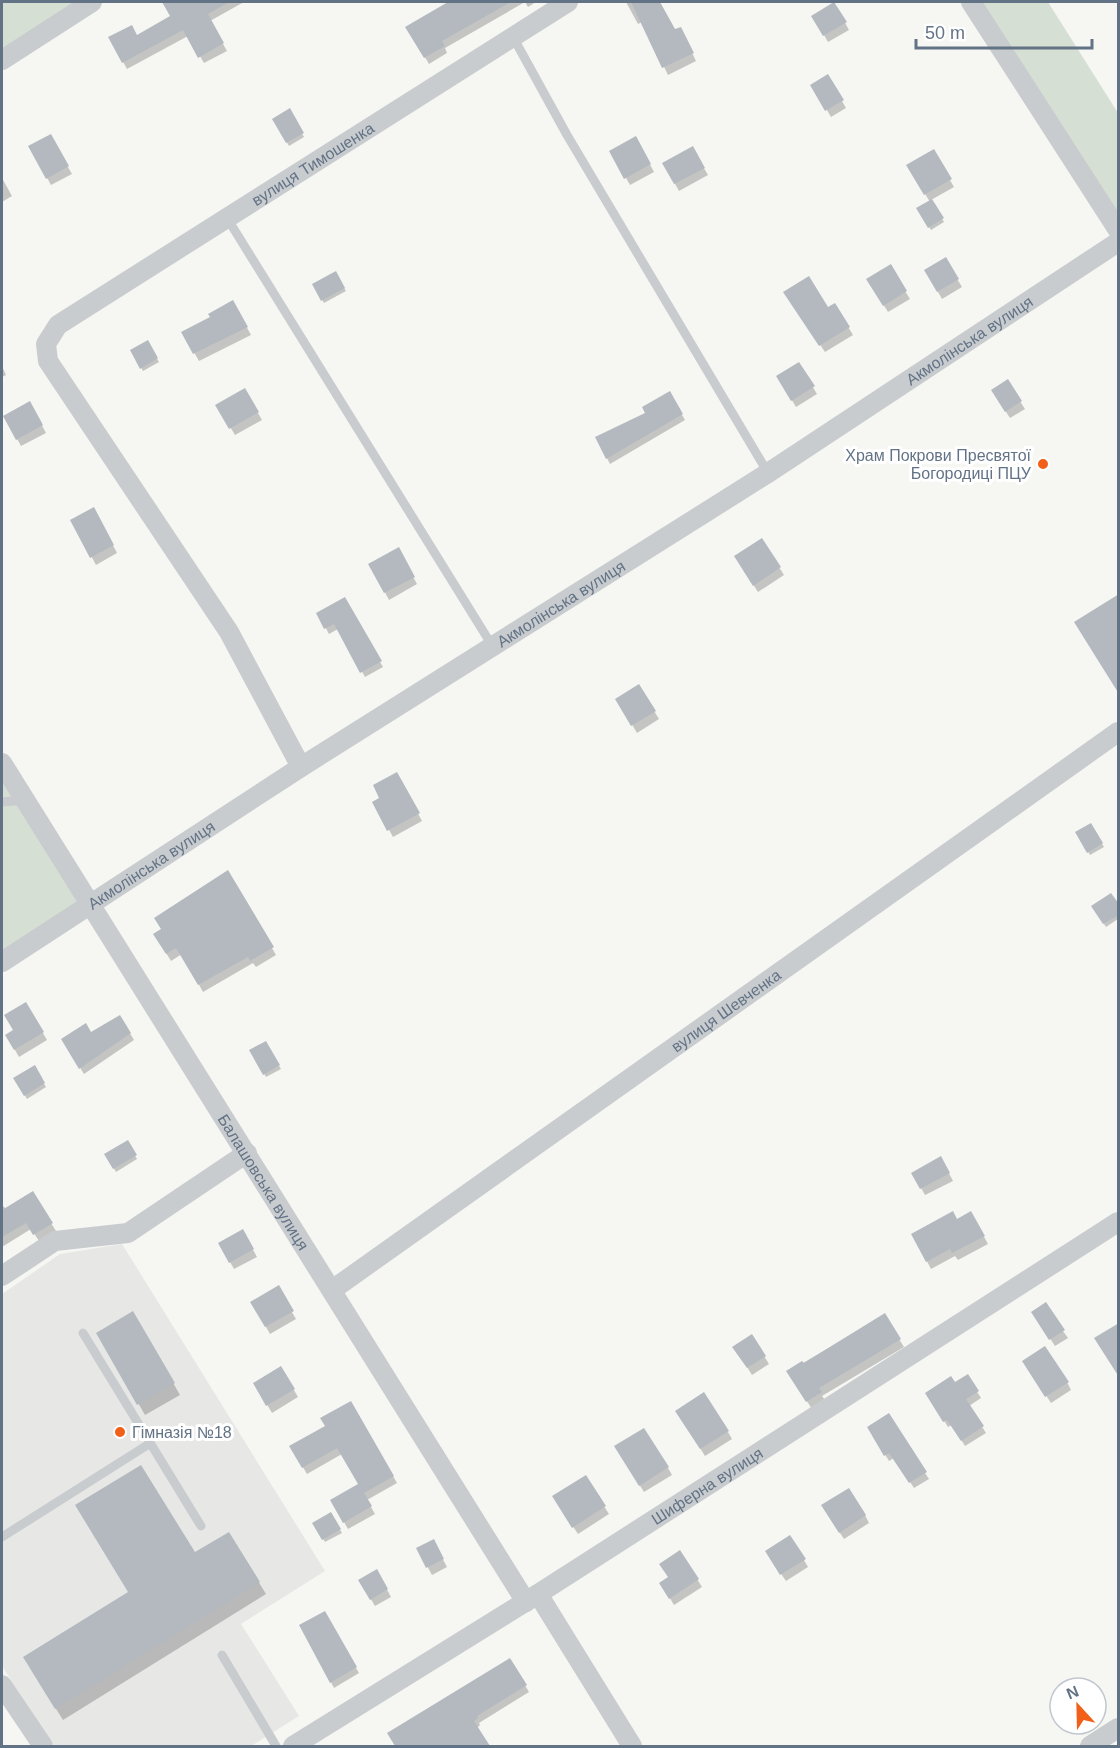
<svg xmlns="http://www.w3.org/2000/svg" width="1120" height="1748" viewBox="0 0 1120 1748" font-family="Arial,sans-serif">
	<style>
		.built { fill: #e7e8e6 }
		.green { fill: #d6dfd3 }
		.shadow { fill: #0003 }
		.building { fill: #b3b9bf }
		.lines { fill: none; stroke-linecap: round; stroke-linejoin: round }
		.service { stroke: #c9cccf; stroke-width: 9 }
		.minor { stroke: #c9cccf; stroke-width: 20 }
		.poi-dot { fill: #f15f18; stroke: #fff; stroke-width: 2 }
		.labels { text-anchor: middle; stroke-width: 6; stroke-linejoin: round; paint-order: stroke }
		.street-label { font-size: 16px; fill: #637386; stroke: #fff }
		.poi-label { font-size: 16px; fill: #637386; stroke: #fff; text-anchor: end }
	</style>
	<rect width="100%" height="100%" fill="#f6f7f3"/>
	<path class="built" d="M122,1244L325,1571L241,1624L299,1716L251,1746H54L2,1666V1294L60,1254Z"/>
	<g class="green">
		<path d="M2,2H92L2,60Z"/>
		<path d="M971,2H1048L1118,113V230Z"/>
		<path d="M2,763L92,904L2,962Z"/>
	</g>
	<g class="shadow">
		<path d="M164,2H189L190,4L195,2H244L210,21L227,51L204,63L188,36L127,69L110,38L137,37L172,16Z"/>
		<path d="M451,2H536L528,7L525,2L445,48L447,53L429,64L407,27Z"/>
		<path d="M626,2H658L675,31L684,36L696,61L668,75L642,22L638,24Z"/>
		<path d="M834,3L849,30L828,42L813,16Z"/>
		<path d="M828,76L846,108L831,117L812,85Z"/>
		<path d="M289,111L304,137L289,146L274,119Z"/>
		<path d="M50,136L72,174L51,185L30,147Z"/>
		<path d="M636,138L654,172L630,185L611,152Z"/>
		<path d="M692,148L708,175L679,191L664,164Z"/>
		<path d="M933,151L954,187L931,200L944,222L931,230L918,209L930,202L908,166Z"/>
		<path d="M2,178L12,196L2,202Z"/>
		<path d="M945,259L962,287L942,299L926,271Z"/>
		<path d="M890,267L910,299L888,312L868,280Z"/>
		<path d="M336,273L346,291L324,303L314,285Z"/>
		<path d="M785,292L828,309L835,305L853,335L825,352Z"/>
		<path d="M233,302L251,335L199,361L183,333L212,318Z"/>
		<path d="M147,342L159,362L143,371L132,351Z"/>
		<path d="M799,364L817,394L796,407L778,377Z"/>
		<path d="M2,366L6,375L2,377Z"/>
		<path d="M1007,381L1025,409L1010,418L997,398Z"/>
		<path d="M245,390L262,420L235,435L217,405Z"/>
		<path d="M669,393L685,420L610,464L607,458Z"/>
		<path d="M30,403L46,433L21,446L5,417Z"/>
		<path d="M94,509L117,553L96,565L72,520Z"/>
		<path d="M762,540L784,575L758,592L740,564Z"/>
		<path d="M398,549L417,584L389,600L370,564Z"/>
		<path d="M344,599L383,667L365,677L338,629L329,634L318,614Z"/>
		<path d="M639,686L659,719L637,733L617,699Z"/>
		<path d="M397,774L422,821L393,837L374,803L381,799Z"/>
		<path d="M1091,825L1104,847L1090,855L1077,833Z"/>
		<path d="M228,872L276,955L256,967L253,963L203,992L182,954L171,961L155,935Z"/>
		<path d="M1093,907H1118V919L1106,927Z"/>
		<path d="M26,1004L47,1040L19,1057L7,1036L15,1031Z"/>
		<path d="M120,1017L134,1040L84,1074L63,1040L91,1034Z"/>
		<path d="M265,1043L281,1069L266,1077L251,1051Z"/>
		<path d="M34,1067L46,1087L27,1099L15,1078Z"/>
		<path d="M127,1142L137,1159L116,1172L106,1155Z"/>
		<path d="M941,1158L953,1181L925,1195L913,1173Z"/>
		<path d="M32,1193L56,1231L39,1241L31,1229L2,1247V1205L6,1209Z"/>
		<path d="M971,1213L988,1244L958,1260L955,1256L931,1269L913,1234L957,1221Z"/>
		<path d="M243,1231L257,1257L234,1269L220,1244Z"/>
		<path d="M278,1288L296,1319L270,1334L252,1302Z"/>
		<path d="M133,1313L180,1395L145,1415L98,1333Z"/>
		<path d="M884,1315L904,1347L822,1396L825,1400L812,1409L788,1372Z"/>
		<path d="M1037,1319L1063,1331L1068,1338L1055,1346Z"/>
		<path d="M752,1336L769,1364L752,1375L739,1354Z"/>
		<path d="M281,1368L298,1397L272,1413L255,1384Z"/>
		<path d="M1029,1369L1067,1382L1071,1390L1051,1403Z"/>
		<path d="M967,1376L981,1398L969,1406L986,1433L965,1446L952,1425L948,1427L927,1393L954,1384Z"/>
		<path d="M351,1403L397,1483L367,1500L375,1514L348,1529L332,1501L360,1485L342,1454L307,1474L291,1447L327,1427Z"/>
		<path d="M681,1418L728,1432L732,1439L705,1456Z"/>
		<path d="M869,1428L925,1473L929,1479L914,1488L894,1458L889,1461Z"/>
		<path d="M616,1447L668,1468L672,1475L644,1492Z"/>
		<path d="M585,1477L609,1514L578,1534L558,1504Z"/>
		<path d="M827,1513L865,1515L869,1523L844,1539Z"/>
		<path d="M331,1514L342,1533L325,1542L314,1523Z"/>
		<path d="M229,1534L266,1594L63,1720L31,1669Z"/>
		<path d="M433,1541L447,1567L432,1575L418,1549Z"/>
		<path d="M680,1552L702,1587L674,1605L665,1590Z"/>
		<path d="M771,1559L804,1560L808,1567L786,1581Z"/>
		<path d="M377,1571L391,1597L375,1606L360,1581Z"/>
		<path d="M324,1613L359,1673L334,1688L302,1626Z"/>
		<path d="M510,1660L529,1692L479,1723L480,1725L477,1728L489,1746H397L389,1734Z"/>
	</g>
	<g class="building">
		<path d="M162,2H229L208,14L224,43L198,58L183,30L122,63L108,37L132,25L137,35L170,16Z"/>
		<path d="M448,2H511L442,41L445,46L424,58L405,27Z"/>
		<path d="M631,2H660L675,29L681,27L694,53L662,68Z"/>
		<path d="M834,2L847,22L823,36L811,16Z"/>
		<path d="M828,74L844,100L825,111L810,85Z"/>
		<path d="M290,108L304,133L286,143L272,119Z"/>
		<path d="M51,134L69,166L46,179L28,146Z"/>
		<path d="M636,136L651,164L624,179L609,151Z"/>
		<path d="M693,146L705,168L674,184L662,163Z"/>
		<path d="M934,149L952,179L924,195L906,165Z"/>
		<path d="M932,199L944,218L928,228L916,208Z"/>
		<path d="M946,257L959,279L937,292L924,270Z"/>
		<path d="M891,264L907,291L883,306L866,279Z"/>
		<path d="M336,271L345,288L321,301L312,284Z"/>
		<path d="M809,276L828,307L835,303L850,327L819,346L783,292Z"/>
		<path d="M233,300L248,327L193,354L181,332L210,317L208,314Z"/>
		<path d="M148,340L158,358L140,369L130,350Z"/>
		<path d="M799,362L815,386L791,401L776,376Z"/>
		<path d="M1008,379L1022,401L1005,412L991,390Z"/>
		<path d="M245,388L259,412L229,429L215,405Z"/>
		<path d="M670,391L683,414L606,459L595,437L645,413L642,407Z"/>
		<path d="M30,401L43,425L16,440L3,416Z"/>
		<path d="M94,507L114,545L90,558L70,520Z"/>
		<path d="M762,538L781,567L753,586L734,556Z"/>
		<path d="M399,547L415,577L384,593L368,564Z"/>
		<path d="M1119,594V694L1074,622Z"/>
		<path d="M345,597L382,661L360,673L334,624L324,629L316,613Z"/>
		<path d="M639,684L656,711L631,726L615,699Z"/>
		<path d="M397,772L420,813L387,831L372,802L379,798L373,785Z"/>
		<path d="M1091,823L1103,843L1087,853L1075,832Z"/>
		<path d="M228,870L274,947L250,961L248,957L198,985L176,948L166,954L153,934L161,929L154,918Z"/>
		<path d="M1111,893L1119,904V915L1103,924L1091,906Z"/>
		<path d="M26,1002L44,1032L14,1050L5,1035L13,1030L4,1015Z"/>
		<path d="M120,1015L131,1033L79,1069L61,1039L86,1023L91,1032Z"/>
		<path d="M266,1041L280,1065L263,1075L249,1050Z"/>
		<path d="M35,1065L45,1083L24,1096L13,1078Z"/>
		<path d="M128,1140L137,1155L113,1169L104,1154Z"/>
		<path d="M941,1156L950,1173L920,1189L911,1173Z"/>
		<path d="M33,1191L53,1223L33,1235L26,1223L2,1237V1210Z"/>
		<path d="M953,1211L957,1219L971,1211L985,1236L952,1253L950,1249L926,1262L911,1234Z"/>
		<path d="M243,1229L254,1249L229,1263L218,1243Z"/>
		<path d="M279,1285L294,1311L265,1327L250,1302Z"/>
		<path d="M1046,1302L1065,1330L1049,1340L1031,1312Z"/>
		<path d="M133,1311L175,1383L137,1405L96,1333Z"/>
		<path d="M885,1313L901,1339L819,1388L822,1392L806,1402L786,1371L802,1361L804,1363Z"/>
		<path d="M1119,1323V1377L1094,1338Z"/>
		<path d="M752,1334L766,1356L747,1368L732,1347Z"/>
		<path d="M1045,1346L1069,1382L1045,1397L1022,1361Z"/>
		<path d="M281,1366L295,1389L266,1406L253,1383Z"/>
		<path d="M968,1374L979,1391L966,1399L984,1426L961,1441L947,1420L943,1422L925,1393L951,1376L955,1382Z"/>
		<path d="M704,1392L729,1431L700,1449L675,1411Z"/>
		<path d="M351,1401L394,1476L364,1493L372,1506L343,1523L330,1500L358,1484L337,1448L302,1468L289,1446L325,1426L320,1418Z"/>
		<path d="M889,1413L927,1472L909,1483L889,1453L884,1456L867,1427Z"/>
		<path d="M644,1428L669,1467L639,1486L614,1446Z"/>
		<path d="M141,1465L195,1552L229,1532L260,1582L55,1709L23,1657L128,1592L75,1505Z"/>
		<path d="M586,1475L606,1506L572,1528L552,1496Z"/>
		<path d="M849,1488L866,1515L839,1533L821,1505Z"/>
		<path d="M331,1512L341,1529L322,1540L312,1523Z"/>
		<path d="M790,1535L806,1559L780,1575L765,1551Z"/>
		<path d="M434,1539L444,1559L426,1568L416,1548Z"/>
		<path d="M680,1550L699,1579L669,1599L659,1583L668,1577L659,1564Z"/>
		<path d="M377,1569L388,1589L370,1600L358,1580Z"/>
		<path d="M325,1611L357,1667L330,1683L299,1625Z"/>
		<path d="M510,1658L527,1685L477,1716L478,1718L474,1721L490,1746H395L387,1733Z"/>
	</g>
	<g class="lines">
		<g class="service">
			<path d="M513,37L567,135L768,473"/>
			<path d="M227,218L493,647"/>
			<path d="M2,802L26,800"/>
			<path d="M83,1333L201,1526"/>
			<path d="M2,1537L149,1444"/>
			<path d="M222,1655L276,1746"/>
		</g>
		<g class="minor">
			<path d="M971,2L1118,230"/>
			<path d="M2,60L92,2"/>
			<path id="s1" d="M2,763L526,1602"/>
			<path id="s2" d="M301,767L229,632L48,361L46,344L58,325L568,2"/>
			<path id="s3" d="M2,962L301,767L768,473L1118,242"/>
			<path d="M2,1276L55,1241L128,1233L247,1153"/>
			<path id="s4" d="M332,1290L1118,732"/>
			<path d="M538,1594L632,1746"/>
			<path d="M2,1685L43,1746"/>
			<path id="s5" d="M293,1746L538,1594L1118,1222"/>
			<path d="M1090,1746L1118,1728"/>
		</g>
	</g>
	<g class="poi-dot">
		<circle cx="1043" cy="464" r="6"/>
		<circle cx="120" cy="1432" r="6"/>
	</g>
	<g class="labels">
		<g class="street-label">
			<text dy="6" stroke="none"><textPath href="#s2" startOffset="820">вулиця Тимошенка</textPath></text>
			<text dy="6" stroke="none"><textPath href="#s3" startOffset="1150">Акмолінська вулиця</textPath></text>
			<text dy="6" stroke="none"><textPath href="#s3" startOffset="664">Акмолінська вулиця</textPath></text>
			<text dy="6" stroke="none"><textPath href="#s3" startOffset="178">Акмолінська вулиця</textPath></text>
			<text dy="6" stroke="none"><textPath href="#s4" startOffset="483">вулиця Шевченка</textPath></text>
			<text dy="6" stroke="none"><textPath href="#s1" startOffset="494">Балашовська вулиця</textPath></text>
			<text dy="6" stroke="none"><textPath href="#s5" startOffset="489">Шиферна вулиця</textPath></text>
		</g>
		<g class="poi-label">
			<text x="1031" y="461">Храм Покрови Пресвятої<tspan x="1031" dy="18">Богородиці ПЦУ</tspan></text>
			<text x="132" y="1438" text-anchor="start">Гімназія №18</text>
		</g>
	</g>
	<rect width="1120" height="1748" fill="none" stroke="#637386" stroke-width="6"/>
	<g transform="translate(1078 1706) rotate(338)"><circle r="28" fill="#ffffff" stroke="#c1c7cf" stroke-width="1.5"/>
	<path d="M0-4.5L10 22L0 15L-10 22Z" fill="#f15f18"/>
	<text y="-9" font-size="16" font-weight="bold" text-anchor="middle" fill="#637386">N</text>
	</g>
	<path d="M916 39v9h176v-9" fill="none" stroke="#637386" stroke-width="3"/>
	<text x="925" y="39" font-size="18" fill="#637386" stroke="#ffffff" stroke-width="4.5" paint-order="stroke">50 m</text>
</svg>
